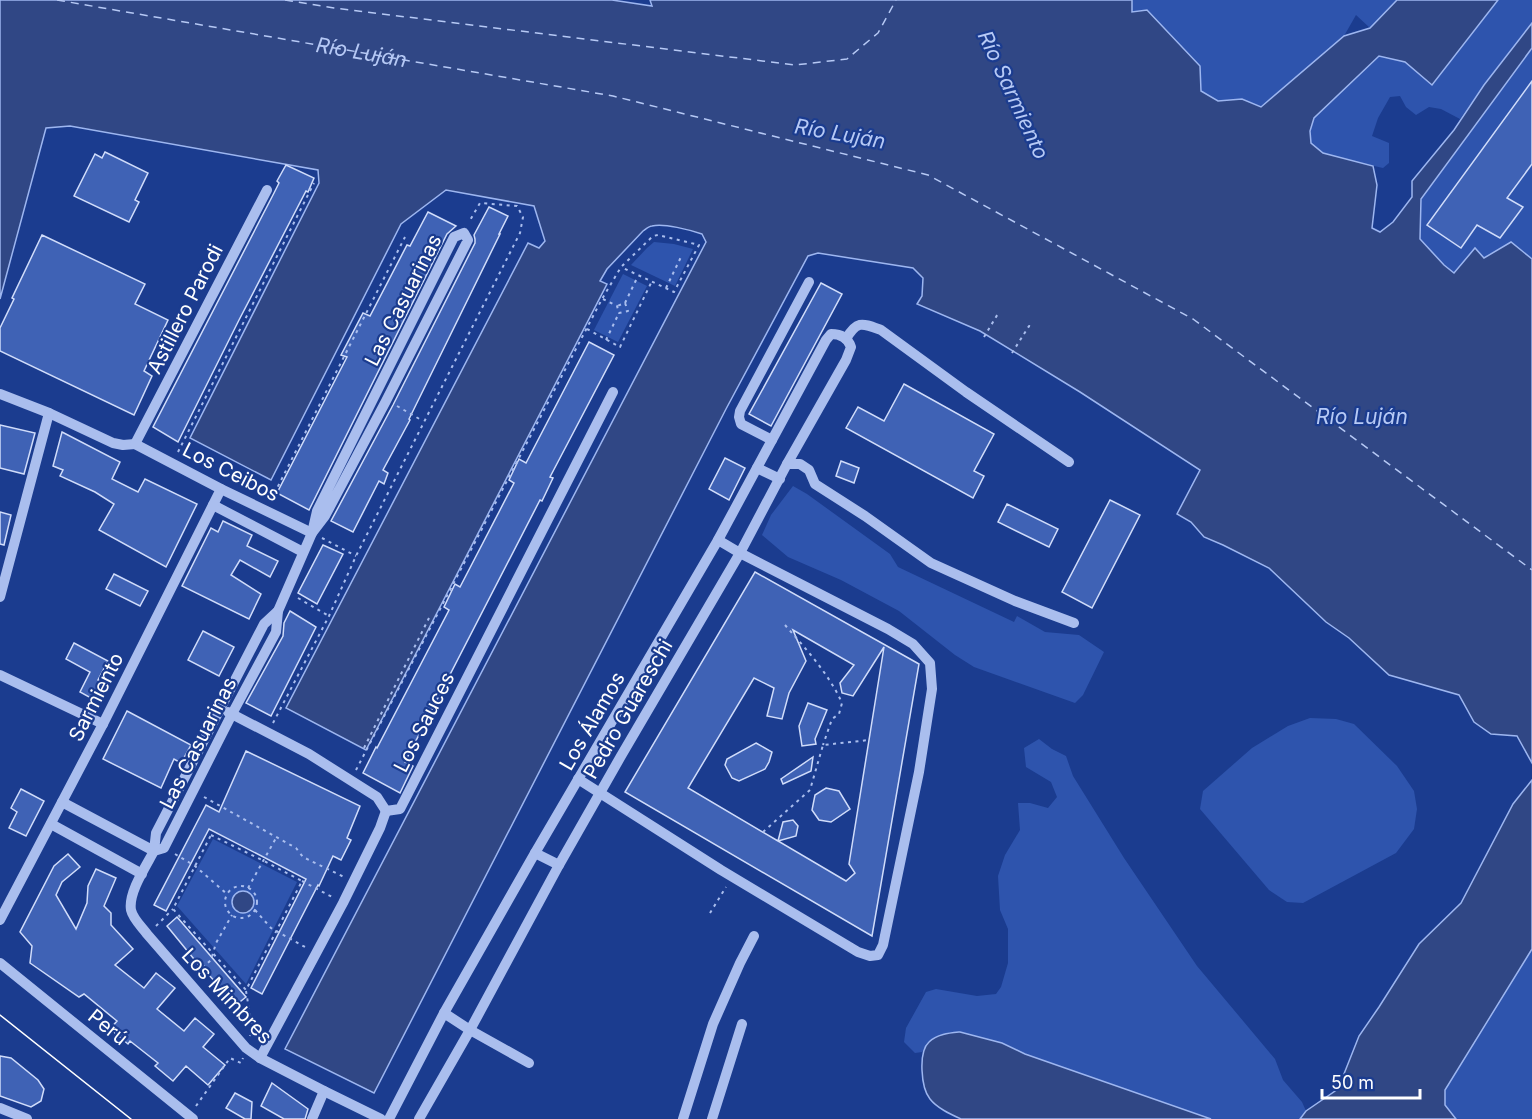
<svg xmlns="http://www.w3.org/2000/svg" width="1532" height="1119" viewBox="0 0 1532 1119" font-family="Inter,sans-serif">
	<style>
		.green { fill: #2e54ad }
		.water { fill: #304785; stroke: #9db6f0; stroke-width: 1.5 }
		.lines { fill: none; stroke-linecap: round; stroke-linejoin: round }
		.ferry { stroke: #b6c9f5; stroke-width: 1.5; stroke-dasharray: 8 6; stroke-linecap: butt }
		.building { fill: #3f62b5; stroke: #d0dcfa; stroke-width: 1.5; fill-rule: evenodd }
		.path { stroke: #aabeee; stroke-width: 2; stroke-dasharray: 3 4.5; stroke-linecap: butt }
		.minor { stroke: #aabeee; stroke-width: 10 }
		.tram { stroke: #fff; stroke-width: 1.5 }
		.labels { text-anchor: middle; stroke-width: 4.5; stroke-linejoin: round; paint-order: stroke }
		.street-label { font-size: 20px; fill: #fff; stroke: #1b3c8f }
		.water-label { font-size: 21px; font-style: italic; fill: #b6c9f5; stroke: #1b3c8f }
	</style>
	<rect width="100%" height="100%" fill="#1b3c8f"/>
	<g class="green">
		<path d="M1132,0H1397L1370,28L1356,15L1344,36L1261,107L1242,99L1218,101L1200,91L1199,66L1147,11L1132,12Z"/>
		<path d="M1498,0H1532V23L1484,85L1460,119L1441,109L1429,107L1416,115L1406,107L1400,96L1390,97L1378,118L1372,136L1389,143V163L1383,168L1335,157L1323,153L1311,143L1310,131L1314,118L1379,56L1405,62L1432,85Z"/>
		<path d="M1532,48V81L1427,225L1461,248L1477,225L1500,238L1522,207L1507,198L1532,164V259L1511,242L1484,259L1475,249L1454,273L1444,265L1420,240L1421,199Z"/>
		<path d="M654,242L674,244L693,249L675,286L631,265L647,248Z"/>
		<path d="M623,274L647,286L618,342L594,330Z"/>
		<path d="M793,486L807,494L890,554L898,567L1014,622L1017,616L1045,632L1079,635L1104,652L1083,695L1075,703L974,667L955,655L899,611L841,580L788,557L762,535L771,515Z"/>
		<path d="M1310,718L1336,719L1354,724L1397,766L1414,791L1417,809L1414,829L1396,853L1303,903L1287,902L1269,890L1200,809L1203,791L1252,748L1288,726Z"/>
		<path d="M1039,739L1052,749L1066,756L1073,776L1124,858L1197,966L1275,1059L1283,1080L1302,1102L1306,1111L1300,1119H1211L1025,1054L1002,1043L960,1032L929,1042L922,1052L915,1053L904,1042L906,1028L926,992L936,989L977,996L996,994L1001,987L1008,963V929L1000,910L998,876L1005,855L1020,830L1018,803H1030L1048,808L1057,797L1051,782L1026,767L1024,748Z"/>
		<path d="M213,839L297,882L246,984L177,906Z"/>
		<path d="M1532,948V1119H1456L1445,1105V1090Z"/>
	</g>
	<g class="water">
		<path d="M0,0H612L652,6L650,0H1132V12L1147,10L1200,66L1201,91L1218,101L1242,99L1261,107L1344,36L1370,28L1397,0H1498L1432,85L1405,62L1379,56L1314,118L1310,131L1311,143L1323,153L1373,166L1377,185L1372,228L1380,232L1393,222L1412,197V181L1454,130L1484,85L1532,23V48L1421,199L1420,239L1444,265L1454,273L1475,248L1484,258L1511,242L1532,259V763L1517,736L1491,734L1474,722L1459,695L1389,675L1349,638L1326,622L1269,568L1223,545L1204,537L1191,522L1177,514L1200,470L1080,392L980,331L917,304L922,296L923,278L913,268L818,253L808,256L726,409L374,1093L285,1049L706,242L702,234C690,230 664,223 652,226C649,226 646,229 643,231L607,269L600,281L607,284L366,750L286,708L528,243L539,248L545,241L534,206L446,190L401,224L271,480L190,438L319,183L318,170L70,126L46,128L0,299Z"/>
		<path d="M1532,780V949L1445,1090V1105L1456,1119H1300L1306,1111L1338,1089L1359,1036L1379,1007L1419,944L1461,903L1513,804Z"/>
		<circle cx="243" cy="902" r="11"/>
		<path d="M960,1032L1002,1043L1025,1054L1211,1119H961C950,1114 937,1108 930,1099C921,1088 918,1052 929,1042C937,1034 950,1033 960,1032Z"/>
	</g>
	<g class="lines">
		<g class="ferry">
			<path id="s1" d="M57,0L613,96L928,175L1193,319L1532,570"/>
			<path d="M285,0L334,8L795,65L847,59L878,33L896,0"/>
		</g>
	</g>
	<g class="building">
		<path d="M1532,81V164L1507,198L1523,207L1500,238L1477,225L1461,248L1427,225Z"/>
		<path d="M105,152L148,173L135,200L139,202L129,222L74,196L95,154L102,158Z"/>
		<path d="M286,165L314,178L308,192L306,191L239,320L178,442L153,427L274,193L279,183L277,181Z"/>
		<path d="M489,207L508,216L499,234H500L409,419L410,420L383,470L388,473L384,484L379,481L353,532L331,521L393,405L475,243V239L474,235Z"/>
		<path d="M428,212L456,226L447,234L309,510L277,493L347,357L341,355L363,313L370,316L407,245L410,246Z"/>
		<path d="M42,235L145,284L135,304L168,320L144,371L152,376L134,415L0,351V328L14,299L12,298Z"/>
		<path d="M821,283L842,294L771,426L749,414Z"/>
		<path d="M589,342L614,355L550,477L553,478L542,501L540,500L405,762L413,766L400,793L363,773L376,747L377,748L449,610L444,607L455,584L460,587L514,483L509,480L519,459L526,463Z"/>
		<path d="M904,384L994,434L974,471L984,476L973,498L846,428L858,407L884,421Z"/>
		<path d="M0,425L35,433L24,474L0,468Z"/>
		<path d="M62,432L120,462L112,479L138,492L145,479L197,504L166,567L99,530L114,504L95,492L60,476L63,470L53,466Z"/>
		<path d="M725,458L745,468L729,500L709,489Z"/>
		<path d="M841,461L859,468L854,483L836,476Z"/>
		<path d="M1110,500L1140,515L1092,608L1062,592Z"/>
		<path d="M1007,504L1058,529L1049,547L998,522Z"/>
		<path d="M0,512L11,515L4,545L0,544Z"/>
		<path d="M223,521L252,535L247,546L278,561L270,577L240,560L231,575L261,594L249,619L182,586L211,528L218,532Z"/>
		<path d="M323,545L343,554L317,604L298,593Z"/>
		<path d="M755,572L919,664L872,936L625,792ZM793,630L854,665L840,683L842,693L853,696L884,647L849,864L855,873L846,881L778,841L796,836L798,826L793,820L783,822L778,841L688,788L754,678L774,688L767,716L782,719L789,693L806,661Z"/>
		<path d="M114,574L148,591L140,606L106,589Z"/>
		<path d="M290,611L316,627L271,716L246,703L283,636L284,623Z"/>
		<path d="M203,631L234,647L219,676L188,660Z"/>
		<path d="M74,643L108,661L98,680L102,682L96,694L89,697L80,692L90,672L66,659Z"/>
		<path d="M808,703L827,710L815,739L816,744L802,746L799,726Z"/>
		<path d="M127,711L191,745L181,763L174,759L161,788L103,759Z"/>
		<path d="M756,743L772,752L769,762L765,769L739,781L732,778L725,765L727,759Z"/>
		<path d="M246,751L360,806L347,838L351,840L341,860L333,856L319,886L318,885L262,994L251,988L306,879L209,829L166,911L154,905L206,805L219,812Z"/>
		<path d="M813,757L811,771L783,784L781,779Z"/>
		<path d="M826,788L839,791L850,809L831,822L819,820L812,810L815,795Z"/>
		<path d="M21,789L44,801L26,836L9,828L17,812L11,808Z"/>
		<path d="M68,854L80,867L62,882L56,895L76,929L87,903L88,886L96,869L116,878L104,906L111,913V925L133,949L115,965L144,988L156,973L175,988L157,1009L184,1031L195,1018L214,1034L203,1047L225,1065L208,1085L186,1066L173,1081L155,1066L158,1063L130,1041L128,1044L110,1029L117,1021L84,994L79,997L30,963L32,946L20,932L54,866Z"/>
		<path d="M177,917L246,997L236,1005L199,964H198L167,926Z"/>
		<path d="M0,1056L11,1058L38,1080L44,1089L41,1101L31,1107L0,1096Z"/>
		<path d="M272,1083L308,1109L305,1119H284L261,1106Z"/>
		<path d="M235,1093L252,1102L251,1119H245L226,1108Z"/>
	</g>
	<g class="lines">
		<g class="path">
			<path d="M666,288L681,257"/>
			<path d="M603,299L617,306L619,313L628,311L625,303L617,306"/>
			<path d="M625,303L638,276"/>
			<path d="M587,329L620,347L651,283"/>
			<path d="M984,337L999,312"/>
			<path d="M606,340L619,313"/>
			<path d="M1012,353L1029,326L1034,327"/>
			<path d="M397,406L423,421"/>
			<path d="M178,452L314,183"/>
			<path d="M271,500L405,237"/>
			<path d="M322,538L356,556"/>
			<path d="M298,598L329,616"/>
			<path d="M785,625C806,649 829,674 842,703L839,714L832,719L823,745"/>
			<path d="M273,723L329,616L356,556L520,233L523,217L517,206L480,203L469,222"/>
			<path d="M364,748L429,618"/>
			<path d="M356,770L602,299L621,267L653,236L658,235L699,245L674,292L621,267"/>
			<path d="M204,797L296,848L303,857L344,877"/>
			<path d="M763,832L810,790L823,745L869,740"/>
			<path d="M211,835L264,861L302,881L246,990L173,909Z"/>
			<path d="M175,854L195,866L227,894"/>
			<path d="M302,881L334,898"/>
			<circle cx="241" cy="902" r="16"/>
			<path d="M248,888L276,838"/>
			<path d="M255,910L271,928L305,947"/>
			<path d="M710,913L726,887"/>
			<path d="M156,926L173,909"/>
			<path d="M197,973L211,960L216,943L232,915"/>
			<path d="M246,991L252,1027L250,1036"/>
			<path d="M196,1106L230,1058L241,1063L243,1058"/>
		</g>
		<g class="minor">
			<path d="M846,339C857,320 862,323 881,330L966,392L1069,462"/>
			<path d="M0,394L49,413L113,443L123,445L135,444"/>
			<path d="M772,440L741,424L739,417L740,411L809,282"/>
			<path d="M135,444L267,190"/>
			<path d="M135,444L221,489L312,533"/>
			<path d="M787,464H800L809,470L815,484L865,516L931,563L1015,601L1074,623"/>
			<path d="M757,468L780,479"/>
			<path d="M213,505L303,552"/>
			<path d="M312,533L325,516L386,401L468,240L464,233L454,237L317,511L312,533L278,611L276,632L232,714L164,848L154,851C146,866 128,893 131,910C133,919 142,927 147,934L246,1048L260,1058L324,1091L381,1119"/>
			<path d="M0,597L49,413"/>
			<path d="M0,675L103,724"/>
			<path d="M228,712L309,754L377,797L386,811"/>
			<path d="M578,779L721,870L858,952L870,956L878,955L883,945L919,772L932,689L930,663L913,644L888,629L740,553L718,540"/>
			<path d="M62,802L154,851L156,833L264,624L278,611"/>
			<path d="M386,811L400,809L613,392"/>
			<path d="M51,824L142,874"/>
			<path d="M535,853L559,865"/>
			<path d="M0,920L103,724L221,489"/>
			<path d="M0,963L193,1119"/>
			<path d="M444,1013L470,1030L529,1063"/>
			<path d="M260,1058L343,903L380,828L386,811"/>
			<path d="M0,1108L27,1119"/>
			<path d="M312,1119L324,1091"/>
			<path d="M389,1119L444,1013L535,853L718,540L826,340L831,334C841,334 848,338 851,347L846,360L787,464L740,553L621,756L559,865L470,1030L419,1119"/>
			<path d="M683,1119L713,1024L740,963L754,936"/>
			<path d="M712,1119L742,1024"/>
		</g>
		<path class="tram" d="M0,1015L131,1119"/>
	</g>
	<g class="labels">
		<g class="street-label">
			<text transform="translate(403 300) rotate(-63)" y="7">Las Casuarinas</text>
			<text transform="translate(185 309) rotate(-63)" y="7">Astillero Parodi</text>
			<text transform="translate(231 472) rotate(27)" y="7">Los Ceibos</text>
			<text transform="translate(96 697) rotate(-63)" y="7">Sarmiento</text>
			<text transform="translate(628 709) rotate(-60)" y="7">Pedro Guareschi</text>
			<text transform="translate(592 721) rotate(-60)" y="7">Los Álamos</text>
			<text transform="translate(424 722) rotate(-63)" y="7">Los Sauces</text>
			<text transform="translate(198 743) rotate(-63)" y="7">Las Casuarinas</text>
			<text transform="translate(227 996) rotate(47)" y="7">Los Mimbres</text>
			<text transform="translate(108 1027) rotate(39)" y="7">Perú</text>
		</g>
		<g class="water-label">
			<text dy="7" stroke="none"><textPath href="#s1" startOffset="309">Río Luján</textPath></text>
			<text transform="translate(1013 95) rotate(65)" y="7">Río Sarmiento</text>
			<text transform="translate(840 134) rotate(10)" y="7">Río Luján</text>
			<text x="1362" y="424">Río Luján</text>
		</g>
	</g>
	<path d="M1322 1089v9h98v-9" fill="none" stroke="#ffffff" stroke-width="3"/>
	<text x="1331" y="1089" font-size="18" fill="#ffffff" stroke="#1b3c8f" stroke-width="4.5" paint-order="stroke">50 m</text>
</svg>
